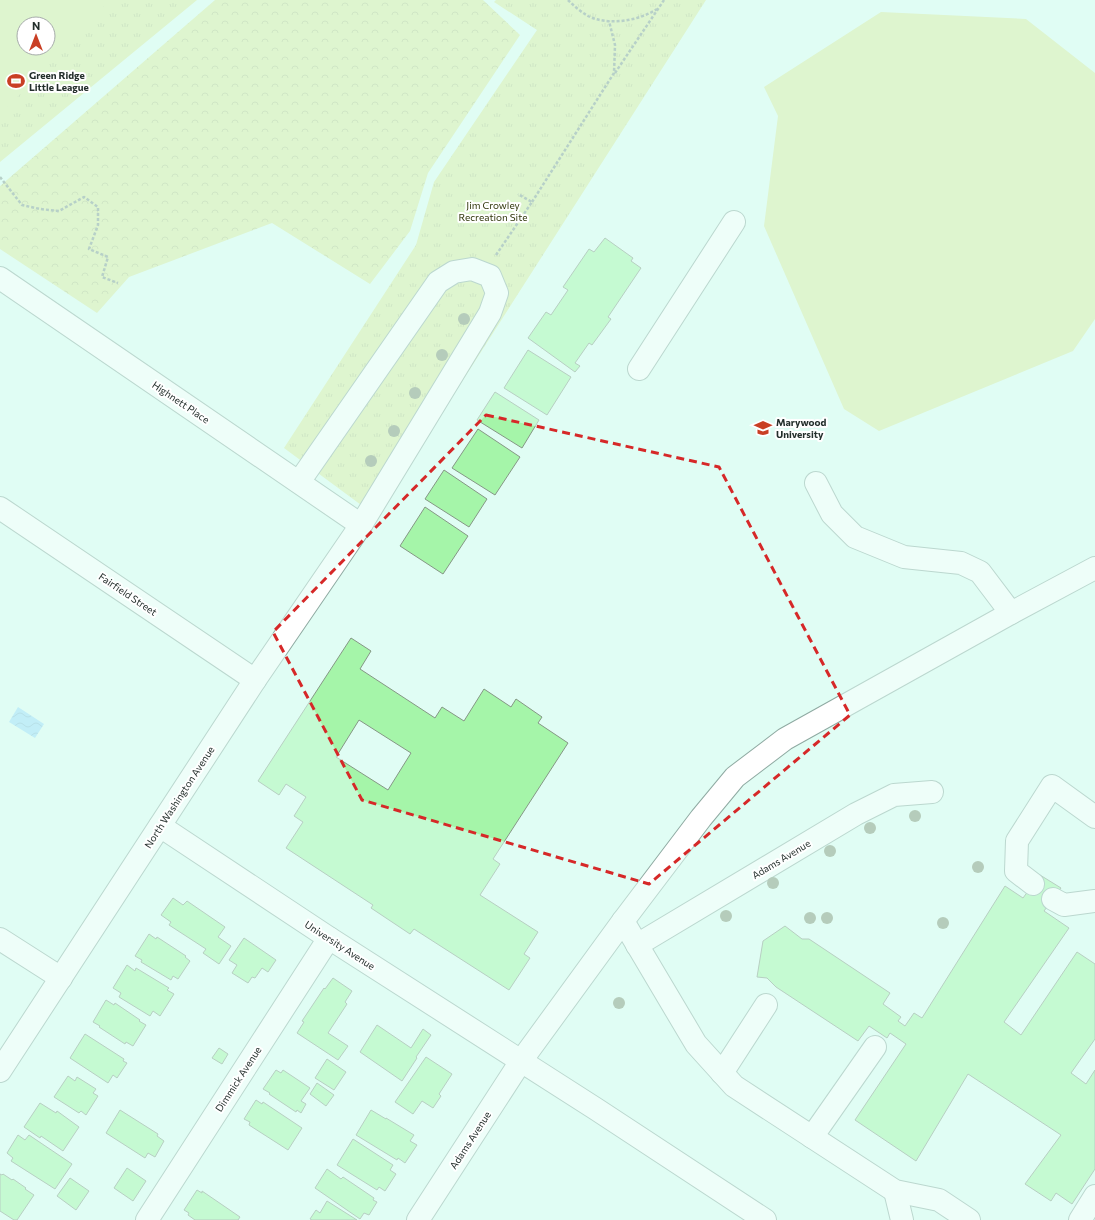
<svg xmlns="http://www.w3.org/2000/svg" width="1095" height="1220" viewBox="0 0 1095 1220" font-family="Commissioner,sans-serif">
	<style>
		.grass { fill: url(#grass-tufts); fill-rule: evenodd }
		.forest { fill: url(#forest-crowns) }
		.pitch { fill: #dbeaa3; fill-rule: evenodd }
		.water { fill: url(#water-waves) }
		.building { fill: #a5f5a9; stroke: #859785; fill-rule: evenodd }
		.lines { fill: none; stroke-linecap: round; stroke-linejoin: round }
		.minor-casing { stroke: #8faaa2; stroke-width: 24 }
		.path { stroke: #859a93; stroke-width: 2.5; stroke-dasharray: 3 2; stroke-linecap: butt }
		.minor { stroke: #fff; stroke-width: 22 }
		.tree { fill: #809175 }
		.marked { fill: none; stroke: #d62828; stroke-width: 3; stroke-dasharray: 8 5; stroke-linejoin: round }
		.labels { text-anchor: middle; stroke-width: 4; stroke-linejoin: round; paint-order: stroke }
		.poi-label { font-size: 10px; font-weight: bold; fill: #242f2c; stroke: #fff; text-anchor: start }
		.park-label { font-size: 10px; fill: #32380d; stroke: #fff }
		.street-label { font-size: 10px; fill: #242f2c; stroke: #fff }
	</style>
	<defs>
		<pattern id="grass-tufts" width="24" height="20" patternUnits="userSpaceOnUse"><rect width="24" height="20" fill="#dbeaa3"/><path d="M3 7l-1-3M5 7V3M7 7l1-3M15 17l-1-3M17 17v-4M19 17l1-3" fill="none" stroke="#bcc98c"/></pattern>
		<pattern id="forest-crowns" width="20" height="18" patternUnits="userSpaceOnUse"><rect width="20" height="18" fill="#dbeaa3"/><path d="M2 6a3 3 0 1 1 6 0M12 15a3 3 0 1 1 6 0" fill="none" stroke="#bcc98c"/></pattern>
		<pattern id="water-waves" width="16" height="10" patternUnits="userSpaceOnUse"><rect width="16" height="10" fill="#9ddcfb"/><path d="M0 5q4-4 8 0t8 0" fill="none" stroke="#87bdd7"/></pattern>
	</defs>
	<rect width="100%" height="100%" fill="#e0fdf4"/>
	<g class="grass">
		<path d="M0,0H197L0,162ZM24,24H48V48H24Z"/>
		<path d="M496,0H706L376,516L284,448L416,245L434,182L537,30L494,2Z"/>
	</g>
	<path class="forest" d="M215,0H483L520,35L428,173L410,231L370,284L272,223L129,277L97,313L0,249V186Z"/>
	<g class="pitch">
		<path d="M0,0H110L0,115ZM24,24H48V48H24Z"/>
		<path d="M881,12L1026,19L1095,73V319L1073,351L879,431L844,409L764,226L778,116L764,87Z"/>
	</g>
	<path class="water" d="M18,707L44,724L35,738L9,722Z"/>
	<g class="building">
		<path d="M605,238L633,258L631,261L641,268L608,317L611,319L592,345L589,343L575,363L580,366L575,372L528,338L546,312L551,315L568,290L563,287L589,249L594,252Z"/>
		<path d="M528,350L571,377L547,415L504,388Z"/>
		<path d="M495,392L539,420L522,448L477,420Z"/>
		<path d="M478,429L520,457L495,495L452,468Z"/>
		<path d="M444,470L487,499L469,527L425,499Z"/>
		<path d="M425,507L468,536L443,574L400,546Z"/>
		<path d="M351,638L371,651L360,669L435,718L442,707L464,721L484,689L511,707L516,699L542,717L538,723L568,743L493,859L500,864L480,895L538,932L524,954L530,958L509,990L414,929L410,934L371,908L373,905L286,848L303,822L294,816L306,797L286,784L279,795L258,781ZM359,720L411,753L388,790L336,757Z"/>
		<path d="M1040,875L1061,888L1044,911L1069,928L1004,1022L1021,1035L1077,952L1095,964V1039L1071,1073L1086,1084L1095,1070V1169L1072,1204L1056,1193L1051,1201L1025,1184L1061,1135L968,1074L916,1161L855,1120L906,1044L890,1033L887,1038L869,1026L858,1041L776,987L767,978L757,977L763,941L785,926L802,939H809L890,993L883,1004L901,1017L898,1021L905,1026L914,1013L922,1018L1005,886L1023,898Z"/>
		<path d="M173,898L183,905L187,901L225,927L218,937L231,946L219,964L203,953L206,949L169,925L171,922L161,915Z"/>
		<path d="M149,934L156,939L157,937L186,956L185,957L190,961L178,979L173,976L171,980L141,962L142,960L135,956Z"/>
		<path d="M244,938L276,960L268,972L262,968L255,978L252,977L248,983L232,973L237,965L229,960Z"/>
		<path d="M127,965L135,971L136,968L169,988L167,990L174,994L160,1016L153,1011L150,1016L119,997L121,993L113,988Z"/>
		<path d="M333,978L352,991L345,1002L347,1004L328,1033L348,1046L338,1060L297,1033L304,1022L302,1021L324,988L325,989Z"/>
		<path d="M106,1000L114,1005L115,1003L140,1020L139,1021L146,1025L133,1046L126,1042L125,1044L99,1027L100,1026L93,1022Z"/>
		<path d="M377,1025L411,1048L423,1029L431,1035L416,1057L417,1058L402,1081L360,1052Z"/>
		<path d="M85,1034L124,1059L123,1061L127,1063L117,1078L113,1075L108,1083L70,1058Z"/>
		<path d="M219,1048L228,1054L222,1064L212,1058Z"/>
		<path d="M426,1057L452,1074L439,1094L441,1096L433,1108L422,1101L413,1114L395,1102Z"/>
		<path d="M327,1059L346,1072L334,1090L315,1078Z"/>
		<path d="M276,1070L281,1073L283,1070L310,1088L301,1101L306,1104L301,1113L297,1110L296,1112L269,1094L270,1093L263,1089Z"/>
		<path d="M68,1076L75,1081L77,1077L96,1089L93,1093L98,1096L86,1115L81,1111L79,1113L54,1097Z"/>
		<path d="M317,1083L334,1095L326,1106L310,1094Z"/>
		<path d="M256,1100L262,1104L263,1102L302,1128L288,1150L249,1125L250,1122L244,1119Z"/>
		<path d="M40,1103L56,1113L57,1111L79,1127L63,1151L41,1136L40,1138L24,1127Z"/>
		<path d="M120,1110L158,1134L157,1136L164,1141L155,1157L148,1153L145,1158L106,1133Z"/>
		<path d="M371,1110L386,1119V1118L414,1135L410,1141L417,1145L405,1163L398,1158L397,1160L356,1135Z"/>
		<path d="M18,1135L25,1140L29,1135L72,1164L55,1189L11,1161L13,1158L7,1153Z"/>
		<path d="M353,1139L393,1165L390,1170L396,1174L385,1191L379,1187L377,1190L337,1165Z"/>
		<path d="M127,1168L146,1181L133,1201L114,1188Z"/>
		<path d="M327,1169L341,1179L343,1177L374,1198L373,1200L377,1202L369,1215L364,1213L360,1219L315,1188Z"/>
		<path d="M0,1174L2,1175L3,1174L12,1180L13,1179L26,1188L25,1189L34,1195L17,1220H14L0,1211Z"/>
		<path d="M70,1178L89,1191L76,1210L57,1196Z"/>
		<path d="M197,1190L202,1193V1191L240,1217L238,1220H195L188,1215L189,1213L184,1210Z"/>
		<path d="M327,1201L357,1220H312L310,1219L316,1210L320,1213Z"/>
	</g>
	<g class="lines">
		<g class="minor-casing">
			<g id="minor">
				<path d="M0,278L361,525"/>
				<path d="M639,369L734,222"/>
				<path d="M816,483L832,514L855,537L904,557L961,563L980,572L1011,613"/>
				<path d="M0,508L255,680"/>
				<path d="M160,826L329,938L596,1109L765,1220"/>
				<path d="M1033,884L1016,871L1017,841L1052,786L1095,817"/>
				<path d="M1053,899L1064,905L1095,901"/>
				<path d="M623,921L696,1044L734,1086L895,1191L939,1200L969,1220"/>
				<path d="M0,939L61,978"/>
				<path d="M637,945L856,814L894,795L932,792"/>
				<path d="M0,1071L255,680L361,525L490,313L497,293L490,276L472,269L454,272L438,282L299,482"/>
				<path d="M722,1073L766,1005"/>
				<path d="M812,1137L875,1047"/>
				<path d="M895,1191L902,1220"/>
				<path d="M147,1220L329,938"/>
				<path d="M418,1220L521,1061L623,921L701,818L735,777L785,739L1011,613L1095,568"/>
				<path d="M1080,1220L1095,1196"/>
			</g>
		</g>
		<g class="path">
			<path d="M568,0C574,6 581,12 588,16C608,26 639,21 657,9"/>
			<path d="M615,73L664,0"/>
			<path d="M0,177L22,205L40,209L59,211L84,197L98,207V225L89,249L108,257L102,277L118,283"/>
			<path d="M532,202L614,73L615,45L609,21"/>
			<path d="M496,255L532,202L518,194"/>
		</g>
		<use href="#minor" class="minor"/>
	</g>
	<g class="tree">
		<circle cx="464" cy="319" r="6"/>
		<circle cx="442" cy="355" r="6"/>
		<circle cx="415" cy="393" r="6"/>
		<circle cx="394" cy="431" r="6"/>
		<circle cx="371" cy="461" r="6"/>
		<circle cx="915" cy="816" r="6"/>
		<circle cx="870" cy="828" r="6"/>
		<circle cx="830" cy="851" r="6"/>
		<circle cx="978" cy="867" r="6"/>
		<circle cx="773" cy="883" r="6"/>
		<circle cx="726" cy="916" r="6"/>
		<circle cx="810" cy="918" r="6"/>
		<circle cx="827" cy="918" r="6"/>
		<circle cx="943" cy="923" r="6"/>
		<circle cx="619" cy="1003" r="6"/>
	</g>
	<path d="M0 0H1095V1220H0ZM486,415L719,467L850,715L649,884L362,800L273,632Z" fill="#e0fdf4" fill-opacity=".55" fill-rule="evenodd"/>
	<path class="marked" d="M486,415L719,467L850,715L649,884L362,800L273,632Z"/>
	<defs>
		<g id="stadium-bare" transform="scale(1.38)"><path d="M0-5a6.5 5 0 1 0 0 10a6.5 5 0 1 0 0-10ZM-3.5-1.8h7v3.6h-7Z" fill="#c93f24" stroke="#fff" stroke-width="2.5" paint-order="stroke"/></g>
		<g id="university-bare" transform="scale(1.38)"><path d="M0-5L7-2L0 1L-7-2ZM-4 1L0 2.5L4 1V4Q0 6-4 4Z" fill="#c93f24" stroke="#fff" stroke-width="2.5" paint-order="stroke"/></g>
	</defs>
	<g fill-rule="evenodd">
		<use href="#stadium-bare" x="16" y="81"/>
		<use href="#university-bare" x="763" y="428"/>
	</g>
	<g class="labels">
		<g class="poi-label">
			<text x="29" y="79">Green Ridge<tspan x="29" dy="12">Little League</tspan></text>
			<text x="776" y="426">Marywood<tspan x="776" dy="12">University</tspan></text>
		</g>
		<g class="park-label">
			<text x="493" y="209">Jim Crowley<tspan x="493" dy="12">Recreation Site</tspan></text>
		</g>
		<g class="street-label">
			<text transform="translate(181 402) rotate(34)" y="4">Highnett Place</text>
			<text transform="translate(128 594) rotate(34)" y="4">Fairfield Street</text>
			<text transform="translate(179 797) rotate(-57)" y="4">North Washington Avenue</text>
			<text transform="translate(781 859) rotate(-31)" y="4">Adams Avenue</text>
			<text transform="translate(340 945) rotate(33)" y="4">University Avenue</text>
			<text transform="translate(238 1079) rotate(-57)" y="4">Dimmick Avenue</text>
			<text transform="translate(470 1140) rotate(-57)" y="4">Adams Avenue</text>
		</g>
	</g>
	<g transform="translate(36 36)"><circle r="19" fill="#ffffff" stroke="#a7acab"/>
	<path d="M0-3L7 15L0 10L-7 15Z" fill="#c93f24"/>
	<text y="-6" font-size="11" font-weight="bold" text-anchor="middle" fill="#242f2c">N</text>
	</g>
</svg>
